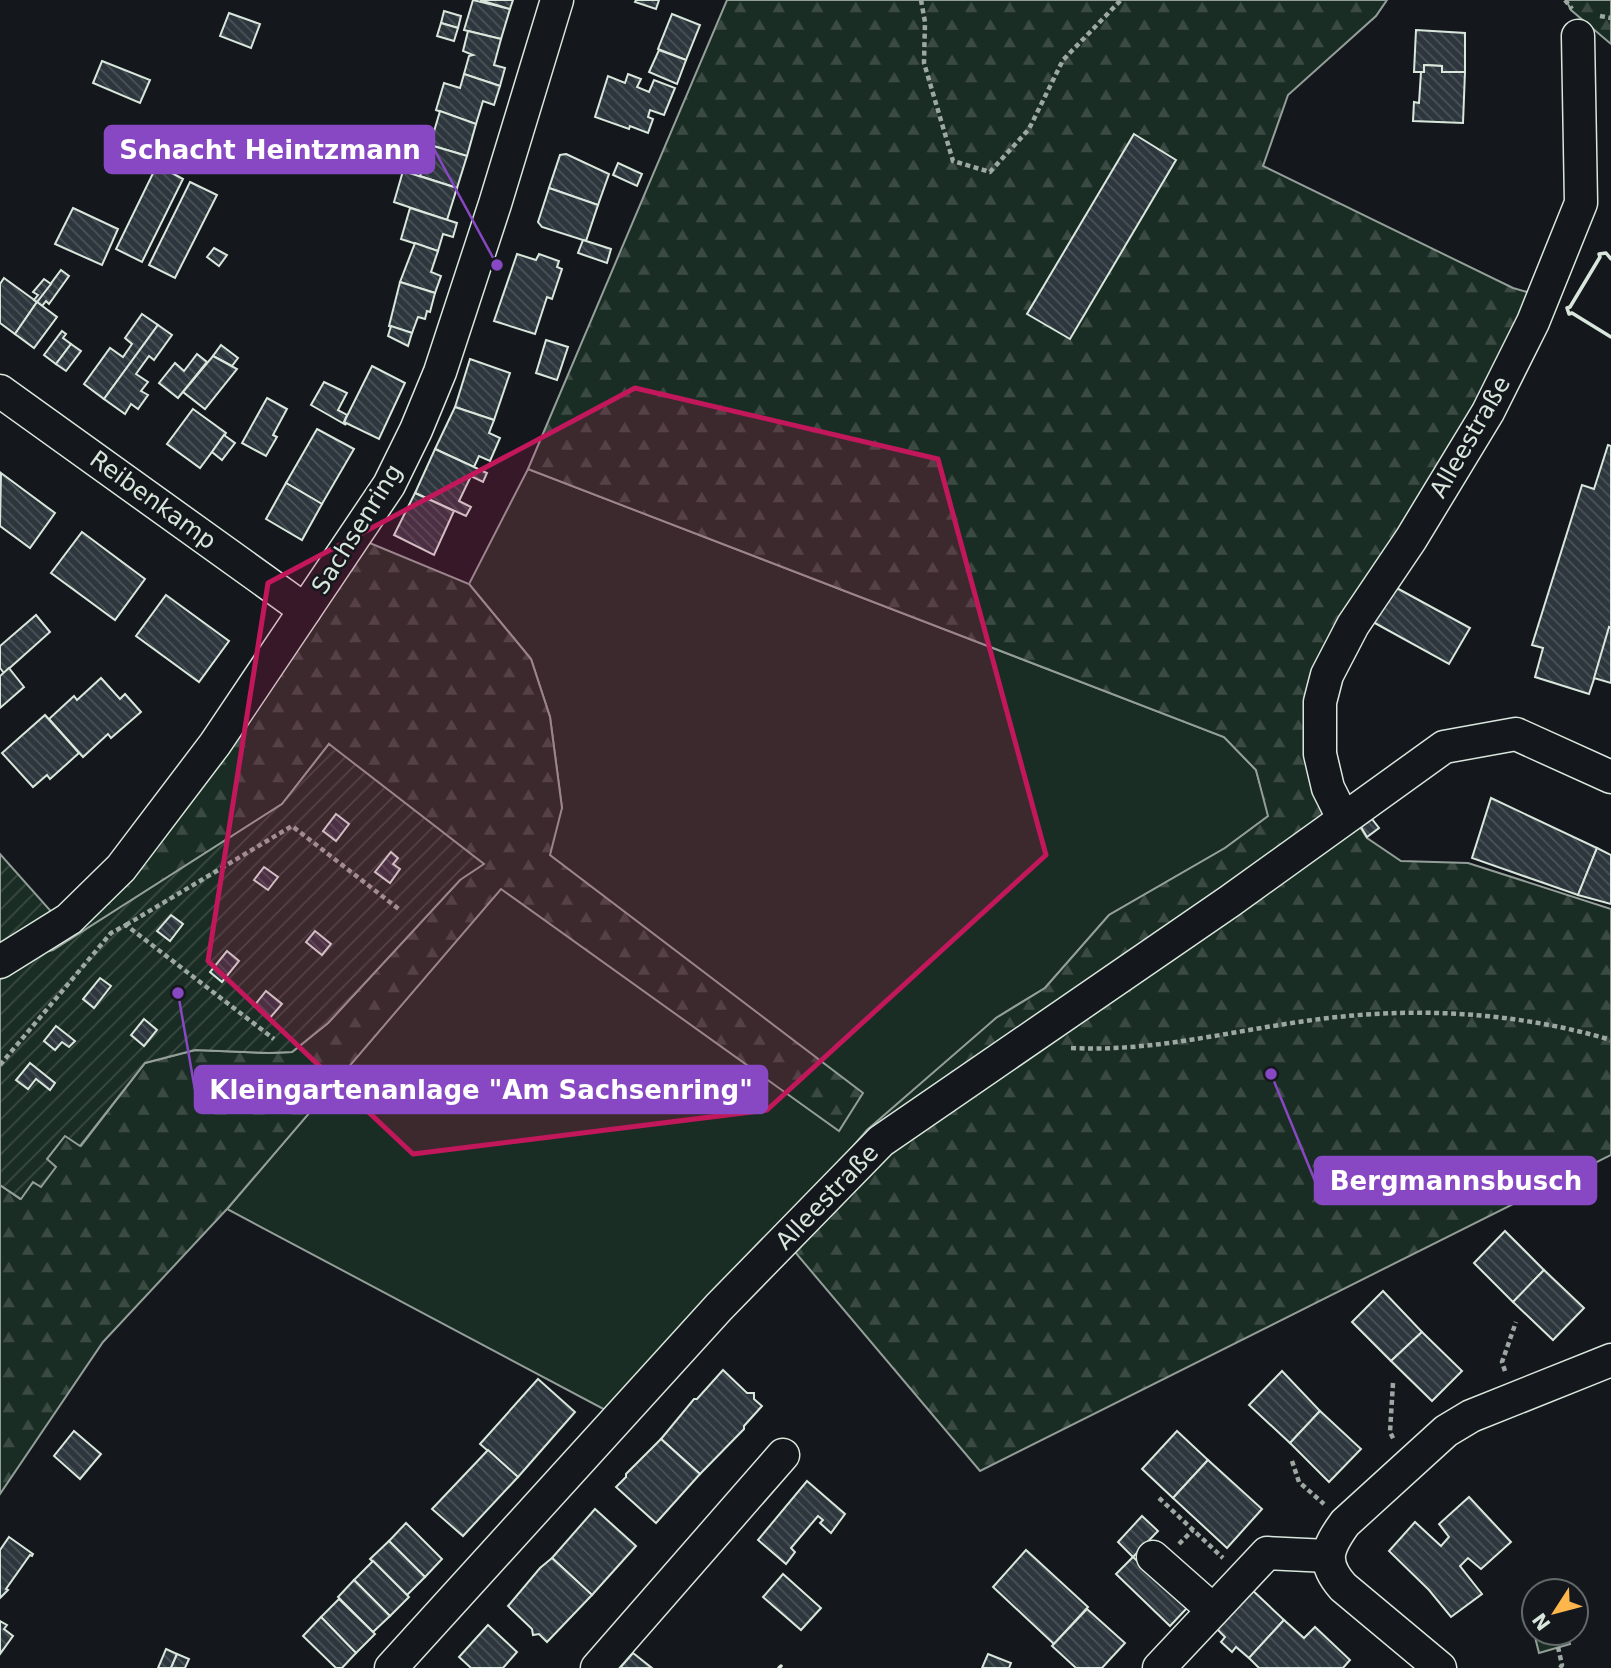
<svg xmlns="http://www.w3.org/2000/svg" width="1611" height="1668" viewBox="0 0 1611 1668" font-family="'DejaVu Sans',sans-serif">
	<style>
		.grass { fill: #1a2d24; stroke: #939e99; stroke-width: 2 }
		.forest { fill: url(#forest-firs); stroke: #939e99; stroke-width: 2 }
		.park { fill: url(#park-tufts); stroke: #939e99; stroke-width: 2 }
		.garden { fill: url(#garden-furrows); stroke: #939e99; stroke-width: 2 }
		.building { fill: url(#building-back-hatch); stroke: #d8e6dc; stroke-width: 2 }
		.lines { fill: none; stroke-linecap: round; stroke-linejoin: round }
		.minor-casing { stroke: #d8e6dc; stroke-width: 35 }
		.path { stroke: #9da8a2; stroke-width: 4.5; stroke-dasharray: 5 3.5; stroke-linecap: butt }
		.minor { stroke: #14181c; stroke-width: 32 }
		.wall { stroke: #d8e6dc; stroke-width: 3.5 }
		.marked { fill: #c2185b; fill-opacity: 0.2; stroke: #c2185b; stroke-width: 5; stroke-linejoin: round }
		.labels { text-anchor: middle; stroke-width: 5; stroke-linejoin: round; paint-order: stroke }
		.street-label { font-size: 24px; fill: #d8e6dc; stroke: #14181c }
		.leader { fill: none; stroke: #8948c3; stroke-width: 2.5 }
		.callout-dot { fill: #8948c3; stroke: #14181c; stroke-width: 2.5 }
		.callout { fill: #8948c3; stroke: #8948c3; stroke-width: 2.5 }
		.callout-label { font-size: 26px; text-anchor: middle; font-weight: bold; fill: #fff }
	</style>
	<defs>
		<pattern id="forest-firs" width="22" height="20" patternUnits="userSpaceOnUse" patternTransform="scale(1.75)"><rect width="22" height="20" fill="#1a2d24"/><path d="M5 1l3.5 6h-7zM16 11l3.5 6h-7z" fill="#3b4b43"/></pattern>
		<pattern id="park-tufts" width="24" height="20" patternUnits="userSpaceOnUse" patternTransform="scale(1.75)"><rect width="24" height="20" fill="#1a2d24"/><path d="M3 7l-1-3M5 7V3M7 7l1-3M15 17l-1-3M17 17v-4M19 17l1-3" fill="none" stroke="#3b4b43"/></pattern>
		<pattern id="garden-furrows" width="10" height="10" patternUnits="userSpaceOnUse" patternTransform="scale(1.75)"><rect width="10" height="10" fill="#1a2d24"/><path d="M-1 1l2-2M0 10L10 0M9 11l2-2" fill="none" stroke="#3b4b43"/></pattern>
		<pattern id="building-back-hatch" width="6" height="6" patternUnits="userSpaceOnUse" patternTransform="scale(1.75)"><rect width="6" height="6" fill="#2c363c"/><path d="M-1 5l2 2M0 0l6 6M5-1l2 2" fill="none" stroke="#4a5358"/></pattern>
	</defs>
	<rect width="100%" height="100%" fill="#14181c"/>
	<path class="grass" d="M528,469L1224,737L1256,770L1269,816L1225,848L1109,915L1045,988L996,1018L780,1230L611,1413L227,1209L501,888L562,808L550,717L531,659L469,584Z"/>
	<g class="forest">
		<path d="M727,0H1387L1376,16L1288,95L1263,166L1513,288L1559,301L1532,360L1421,544L1368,615L1331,707L1340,784L1355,819L1367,838L1401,861L1468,863L1611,909V1155L980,1471L784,1239L780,1231L867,1130L996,1018L1045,988L1109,915L1225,848L1268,816L1256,770L1224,737L528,469Z"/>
		<path d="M1566,0H1611V44L1571,10Z"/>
		<path d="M360,539L469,584L531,659L550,717L562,808L550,855L863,1093L839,1131L501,889L227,1209L103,1342L0,1494V1185L20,1199L33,1182L41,1186L47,1159L65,1135L81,1146L145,1063L195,1050L269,1053L292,1052L328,1023L460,880L329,744L282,804L74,937L70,922Z"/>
	</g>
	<path class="park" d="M1534,1633H1567L1570,1644L1539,1653Z"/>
	<path class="garden" d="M329,744L484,864L460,880L328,1023L292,1052L269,1053L195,1050L145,1063L80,1146L65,1136L47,1159L56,1167L41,1187L33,1182L21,1199L0,1185V854L64,926L14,960L53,950L282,804Z"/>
	<g class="building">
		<path d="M473,0L510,9L501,39L464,30Z"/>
		<path d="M480,0H513L510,9Z"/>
		<path d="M636,0H659L656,9L635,2Z"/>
		<path d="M444,11L461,16L458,28L441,23Z"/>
		<path d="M229,13L260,24L251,48L220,36Z"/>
		<path d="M672,14L700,25L686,60L658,49Z"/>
		<path d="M441,23L458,28L454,41L437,36Z"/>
		<path d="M1416,30L1465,33V72H1442V66L1424,65V72H1414Z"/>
		<path d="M468,31L501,39L494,65L505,68L500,86L464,74L469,56L473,55L463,51Z"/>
		<path d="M659,50L686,60L677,84L649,72Z"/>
		<path d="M102,61L150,80L140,103L93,83Z"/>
		<path d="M1424,65L1442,66V72H1465L1463,123L1413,121L1414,102L1419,103L1421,72H1424Z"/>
		<path d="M464,74L500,86L494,105L483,101L476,124L436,110L444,83L460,88Z"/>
		<path d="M628,74L641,79L637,87L649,92L654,80L675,88L664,115L650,110L648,117L653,119L648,133L630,126L629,129L595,117L608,76L625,83Z"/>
		<path d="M440,111L476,124L467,156L430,145Z"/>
		<path d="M1134,134L1176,160L1070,339L1027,314Z"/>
		<path d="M430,145L467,156L457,188L420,176Z"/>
		<path d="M566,154L609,174L598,205L549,188L560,155Z"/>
		<path d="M618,163L642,174L637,186L613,175Z"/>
		<path d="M157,165L183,179L142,262L116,249Z"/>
		<path d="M403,171L457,188L447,220L394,202Z"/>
		<path d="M190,182L217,195L175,278L149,265Z"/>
		<path d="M549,188L598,205L586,241L542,227L538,222Z"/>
		<path d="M73,208L118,229L102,265L55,244Z"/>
		<path d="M410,208L457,223L453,237L443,234L438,251L401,239Z"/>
		<path d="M583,240L611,249L607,263L578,253Z"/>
		<path d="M415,243L438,251L431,272L441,276L435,293L400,282Z"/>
		<path d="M214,248L227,255L219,266L207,257Z"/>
		<path d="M517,254L536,260L539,254L559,261L557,267L562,269L552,299L547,297L535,334L494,321Z"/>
		<path d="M61,270L69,276L49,304L46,301L42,306L37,302Z"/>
		<path d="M4,278L37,302L15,334L0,323V284Z"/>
		<path d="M44,279L51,284L37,302L34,300L38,295L33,292Z"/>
		<path d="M400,282L435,293L430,312L427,311L425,319L418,317L412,333L389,326Z"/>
		<path d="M37,302L57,317L34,348L15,334Z"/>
		<path d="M142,314L158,325L104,399L84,384L110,348L123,357L132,344L125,338Z"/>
		<path d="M158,325L172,335L154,360L149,356L136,374L148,382L141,391L148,395L138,409L131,404L125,414L104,399Z"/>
		<path d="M391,326L412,333L408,346L388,336Z"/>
		<path d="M62,331L66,334L63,338L71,344L56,364L44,355Z"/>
		<path d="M546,340L568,347L557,380L536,373Z"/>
		<path d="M71,344L81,351L66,371L56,364Z"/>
		<path d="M221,345L238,358L232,366L213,356Z"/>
		<path d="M197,354L207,362L178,398L159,383L175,363L184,371Z"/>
		<path d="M213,356L237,369L205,409L183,392Z"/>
		<path d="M470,359L510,373L494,420L455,407Z"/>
		<path d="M372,366L405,383L379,439L344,422Z"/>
		<path d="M324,382L347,393L338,410L347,415L344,422L346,425L311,405Z"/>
		<path d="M267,398L287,409L273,435L277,437L266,456L242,443Z"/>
		<path d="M455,407L494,420L489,433L500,438L490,461L479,456L474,467L435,449Z"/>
		<path d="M193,409L226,433L200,468L167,444Z"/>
		<path d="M317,429L354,449L322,504L286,483Z"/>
		<path d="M224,435L235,443L222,460L212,452Z"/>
		<path d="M1608,445L1611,446V628L1589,694L1535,677L1543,648L1532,645L1582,485L1594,489Z"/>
		<path d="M435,449L487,473L483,482L471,476L459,501L471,507L466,516L415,493Z"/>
		<path d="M1,473L55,513L30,548L0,526Z"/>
		<path d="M286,483L322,504L302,540L266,519Z"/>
		<path d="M415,493L454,511L434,555L394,535Z"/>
		<path d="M82,532L145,579L115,620L51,573Z"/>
		<path d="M1393,586L1470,628L1449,664L1373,622Z"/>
		<path d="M166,595L229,641L199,682L136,636Z"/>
		<path d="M36,615L50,632L4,673L0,668V646Z"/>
		<path d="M1609,627L1611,628V683L1594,678Z"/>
		<path d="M9,668L24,687L0,708V676Z"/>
		<path d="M101,678L120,699L125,694L141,712L111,738L108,734L83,757L49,719L74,696L77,700Z"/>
		<path d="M45,715L79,753L50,779L47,775L33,787L2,753Z"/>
		<path d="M1491,798L1597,848L1578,895L1472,858Z"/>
		<path d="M336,814L349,824L336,841L323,831Z"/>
		<path d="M1372,819L1379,828L1367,837L1361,827Z"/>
		<path d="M1597,848L1611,855V904L1578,895Z"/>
		<path d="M391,852L398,858L393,864L400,869L390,883L375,872Z"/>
		<path d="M264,867L278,877L268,890L254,880Z"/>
		<path d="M171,915L183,924L170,941L157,931Z"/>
		<path d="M315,931L331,944L322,955L306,942Z"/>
		<path d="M227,951L239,961L222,982L210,972Z"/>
		<path d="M100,978L111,986L94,1008L83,999Z"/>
		<path d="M266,991L282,1004L269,1019L254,1006Z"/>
		<path d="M144,1019L157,1030L144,1046L131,1035Z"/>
		<path d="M56,1026L75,1041L69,1047L62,1042L55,1050L44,1041Z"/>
		<path d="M30,1063L55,1083L50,1090L36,1079L28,1089L16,1080Z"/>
		<path d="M1505,1231L1544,1270L1513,1302L1474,1263Z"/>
		<path d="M1544,1270L1584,1308L1553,1340L1513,1302Z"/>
		<path d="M1383,1291L1422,1332L1391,1361L1352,1322Z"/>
		<path d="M1422,1332L1462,1371L1432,1401L1391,1361Z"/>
		<path d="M723,1370L747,1393H754V1399L762,1406L744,1426V1429L700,1474L661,1439L694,1399H697Z"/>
		<path d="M1282,1371L1320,1411L1290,1443L1249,1405Z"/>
		<path d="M538,1379L575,1412L518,1477L480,1444Z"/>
		<path d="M1320,1411L1361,1449L1329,1482L1290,1443Z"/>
		<path d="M74,1431L101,1454L80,1479L54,1456Z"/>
		<path d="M1177,1431L1208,1460L1173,1498L1142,1469Z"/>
		<path d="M661,1439L700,1474L656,1523L616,1487L626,1477V1474Z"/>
		<path d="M488,1450L518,1477L463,1536L432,1509Z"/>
		<path d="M1208,1460L1262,1509L1227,1548L1173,1498Z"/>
		<path d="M807,1481L845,1514L831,1533L820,1523L823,1520L818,1516L791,1548L795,1552L786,1564L758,1540Z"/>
		<path d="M1469,1497L1511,1542L1481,1569L1468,1558L1460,1566L1482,1594L1451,1617L1429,1590L1389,1551L1415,1522L1441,1546L1449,1537L1439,1524Z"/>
		<path d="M595,1509L636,1546L592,1595L552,1558Z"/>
		<path d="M1142,1516L1158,1531L1133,1557L1118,1542Z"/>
		<path d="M406,1523L442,1559L425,1577L389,1541Z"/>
		<path d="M9,1537L33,1554L32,1556L30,1555L6,1589L8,1590L0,1598V1550Z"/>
		<path d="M389,1541L425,1577L407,1595L370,1559Z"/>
		<path d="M1026,1550L1088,1607L1054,1644L993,1587Z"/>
		<path d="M1133,1557L1187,1608L1170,1626L1116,1574Z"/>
		<path d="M552,1558L592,1595L547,1642L539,1634L533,1635L532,1629L508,1606L540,1568Z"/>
		<path d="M373,1561L409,1597L390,1616L354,1580Z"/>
		<path d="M783,1574L821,1608L801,1630L763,1597Z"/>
		<path d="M354,1580L390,1616L373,1632L338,1597Z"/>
		<path d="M1249,1587L1284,1620L1249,1658L1236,1647L1232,1652L1221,1642L1225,1637L1214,1626Z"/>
		<path d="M339,1599L375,1634L356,1653L321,1617Z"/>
		<path d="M1087,1609L1125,1643L1102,1668H1076L1052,1646Z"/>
		<path d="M321,1617L356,1653L342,1668H336L303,1636Z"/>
		<path d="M1284,1620L1304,1638L1315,1627L1350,1660L1343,1668H1259L1249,1658Z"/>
		<path d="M0,1621L7,1625L4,1629L13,1636L0,1654Z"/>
		<path d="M488,1625L517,1652L503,1668H471L459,1657Z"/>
		<path d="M166,1649L177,1654L171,1668H158Z"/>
		<path d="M633,1653L652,1668H620Z"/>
		<path d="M177,1654L189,1659L185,1668H171Z"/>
		<path d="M988,1654L1011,1663L1009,1668H982Z"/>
	</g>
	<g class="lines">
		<g class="minor-casing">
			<g id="minor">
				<path d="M0,391L305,610"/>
				<path d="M1343,818L1328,788L1320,754V702L1327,675L1353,625L1411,539L1488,412L1533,322L1581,203L1578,36"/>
				<path d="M0,962L69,919L121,868L215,744L389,485L416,430L440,372L495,204L557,0"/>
				<path d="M1153,1557L1213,1610"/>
				<path d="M391,1668L719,1307L881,1141L1230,901L1444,747L1516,734L1611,777"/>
				<path d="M597,1668L783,1455"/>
				<path d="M1159,1668L1267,1553L1328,1556"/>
				<path d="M1440,1668L1343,1587C1321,1562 1327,1548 1345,1523L1446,1431L1471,1416L1611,1360"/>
			</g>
		</g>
		<g class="path">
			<path d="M921,0L925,22L924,63L953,161L990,172L1029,129L1063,60L1121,0"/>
			<path d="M1565,0L1572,9"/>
			<path d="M1600,16L1611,18"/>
			<path d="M126,925L292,826L400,910"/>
			<path d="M1071,1048C1149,1052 1222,1033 1299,1022C1402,1006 1510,1010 1611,1040"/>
			<path d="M0,1065L111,933L126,925L274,1039"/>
			<path d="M1505,1371L1502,1362L1516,1322"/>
			<path d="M1393,1383L1390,1432L1394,1440"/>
			<path d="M1292,1461L1299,1482L1324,1504"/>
			<path d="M1159,1498L1223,1558"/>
			<path d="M1179,1544L1193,1530"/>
			<path d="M1558,1647L1562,1665L1560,1668"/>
		</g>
		<use href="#minor" class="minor"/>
		<g class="wall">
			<path d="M1611,259L1606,253L1599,254L1600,257L1570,307L1567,308L1569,314L1572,313L1611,337"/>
			<path d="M779,1668L781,1666"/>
		</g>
	</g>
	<path class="marked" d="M635,388L938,459L1046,855L767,1110L413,1154L208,961L268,583Z"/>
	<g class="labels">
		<g class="street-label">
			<text transform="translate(1470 437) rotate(-60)" y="8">Alleestraße</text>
			<text transform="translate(153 500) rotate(36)" y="8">Reibenkamp</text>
			<text transform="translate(357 529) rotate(-58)" y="8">Sachsenring</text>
			<text transform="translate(827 1197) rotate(-46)" y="8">Alleestraße</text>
		</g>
	</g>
	<path class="leader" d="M497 265L434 149M178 993L195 1090M1271 1074L1315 1181"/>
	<g class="callout-dot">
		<circle cx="497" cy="265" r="7"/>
		<circle cx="178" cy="993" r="7"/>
		<circle cx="1271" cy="1074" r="7"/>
	</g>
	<g class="callout">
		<rect x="105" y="126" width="329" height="47" rx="7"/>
		<rect x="195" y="1066" width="572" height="47" rx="7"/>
		<rect x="1315" y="1157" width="281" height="47" rx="7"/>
	</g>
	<g class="callout-label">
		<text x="270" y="159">Schacht Heintzmann</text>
		<text x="481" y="1099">Kleingartenanlage "Am Sachsenring"</text>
		<text x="1456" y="1190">Bergmannsbusch</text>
	</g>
	<g transform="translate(1555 1612) rotate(234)"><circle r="33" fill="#14181c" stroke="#626a69" stroke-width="2"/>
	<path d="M0-5L12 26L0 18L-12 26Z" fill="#ffb74d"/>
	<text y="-10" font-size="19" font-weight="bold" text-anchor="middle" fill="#d8e6dc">N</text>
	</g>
</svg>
